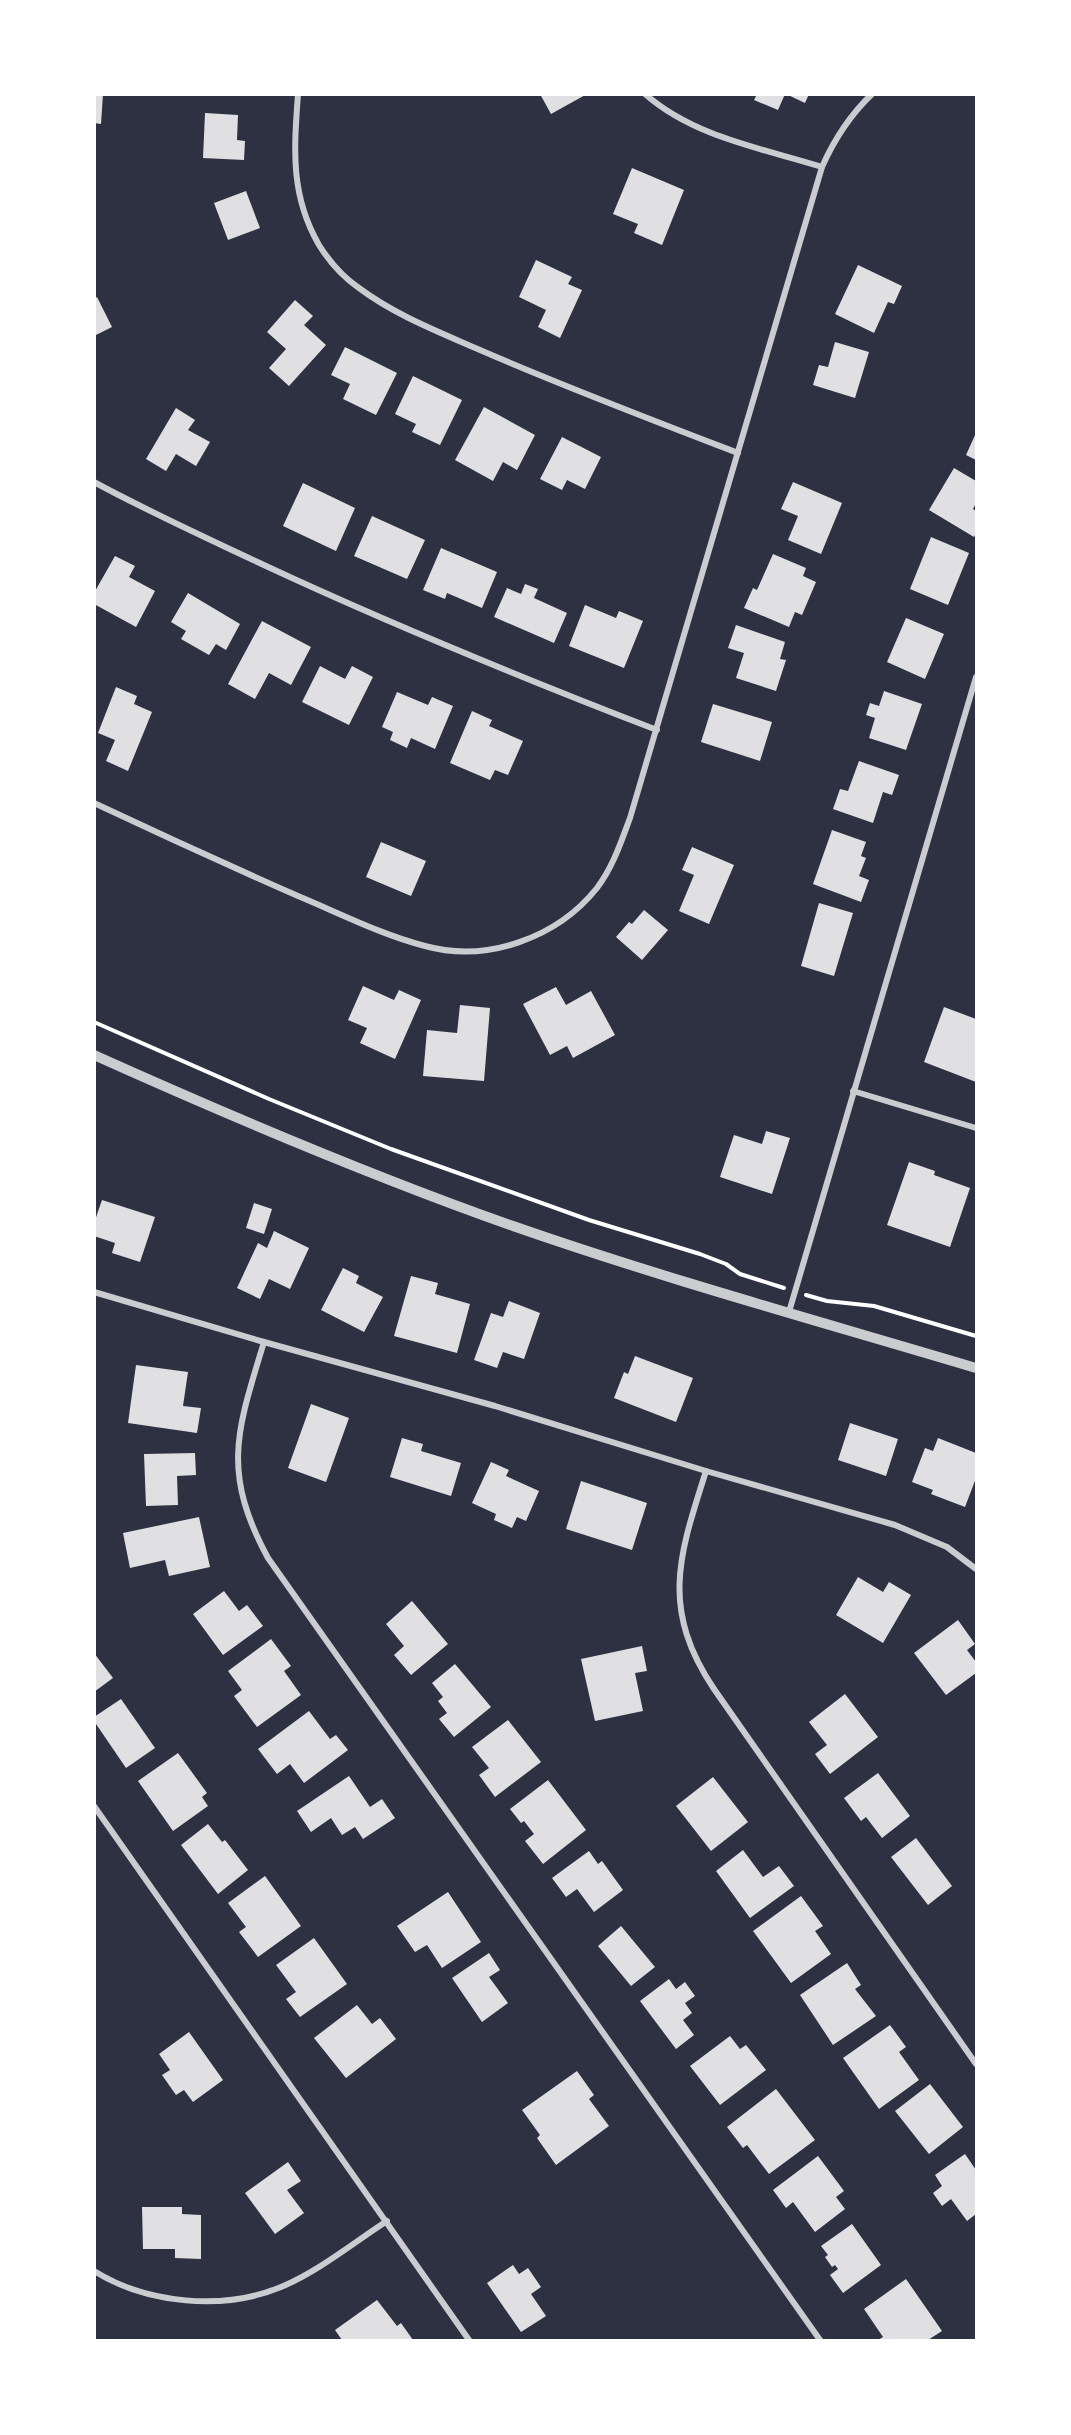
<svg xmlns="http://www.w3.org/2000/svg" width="1071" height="2435" viewBox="0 0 1071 2435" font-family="Rubik,sans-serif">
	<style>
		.building { fill: #e0e0e3 }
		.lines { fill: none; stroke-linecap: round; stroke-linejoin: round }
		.path { stroke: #fff; stroke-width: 4 }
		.minor { stroke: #caccd0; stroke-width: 6 }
		.tertiary { stroke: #caccd0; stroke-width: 10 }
	</style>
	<rect width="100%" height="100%" fill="#2d3142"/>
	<g class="building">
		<path d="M94,94H103L101,124L94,123Z"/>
		<path d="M540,94H587L551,114Z"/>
		<path d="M757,94H785L778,110L754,100Z"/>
		<path d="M786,94H809L805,103Z"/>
		<path d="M205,113L238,115L237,140L245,141L244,160L203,158Z"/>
		<path d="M632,168L684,190L662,245L634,233L638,224L613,214Z"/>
		<path d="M246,191L260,228L228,240L214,203Z"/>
		<path d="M536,260L572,277L568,284L582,290L560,338L538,327L546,310L519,297Z"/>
		<path d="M858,265L902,286L894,304L888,302L874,333L835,314Z"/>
		<path d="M97,297L112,327L94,336V299Z"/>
		<path d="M295,300L313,316L304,325L326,345L289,386L269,368L286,349L267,332Z"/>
		<path d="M835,342L869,352L855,398L813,385L819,365L828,367Z"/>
		<path d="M345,347L397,373L376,415L343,399L350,384L331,375Z"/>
		<path d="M413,376L462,400L440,445L412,432L416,424L395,414Z"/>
		<path d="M484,407L535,435L517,470L503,462L493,481L455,460Z"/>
		<path d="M176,408L195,420L188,430L210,442L196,466L176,454L166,471L146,459Z"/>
		<path d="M976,433V460L966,455Z"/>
		<path d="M562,437L601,457L585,489L567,480L562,490L540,479Z"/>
		<path d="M954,468L976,481V503L973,509L976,511V533L974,537L929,510Z"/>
		<path d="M793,482L842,503L821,554L788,540L798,516L781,509Z"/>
		<path d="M303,483L355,508L336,551L283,526Z"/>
		<path d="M372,516L425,540L407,579L354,556Z"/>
		<path d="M931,537L969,553L948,605L910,589Z"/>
		<path d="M441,548L497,572L482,608L447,593L445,599L423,590Z"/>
		<path d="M773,554L806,568L803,576L816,582L802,615L795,612L789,627L744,608L753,588L757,590Z"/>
		<path d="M115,556L135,566L129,577L155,591L136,627L94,604V593Z"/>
		<path d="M525,584L538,589L534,598L567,613L554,643L494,617L507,588L521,594Z"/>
		<path d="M188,593L240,624L226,650L216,644L209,655L181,639L186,631L171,622Z"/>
		<path d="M585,605L616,618L619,611L643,621L624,668L569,646Z"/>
		<path d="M906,618L944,634L925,679L887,662Z"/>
		<path d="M262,621L311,647L291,685L269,673L255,699L228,684Z"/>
		<path d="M736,625L785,642L780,659L786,660L776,691L736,678L744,653L728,648Z"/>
		<path d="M320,666L345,679L352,666L373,677L349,725L302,702Z"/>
		<path d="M116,687L137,696L134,704L152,712L128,771L106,761L115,740L98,733Z"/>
		<path d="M884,691L922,704L906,750L869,738L875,718L866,715L870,703L879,706Z"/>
		<path d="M397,692L428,705L432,697L453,706L435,749L411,738L407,748L390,740L393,732L382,727Z"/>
		<path d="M713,704L772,722L760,761L701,742Z"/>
		<path d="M472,711L492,720L489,726L523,741L508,775L495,770L490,780L450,763Z"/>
		<path d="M859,761L899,775L892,795L883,792L873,823L833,809L840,789L848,791Z"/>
		<path d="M832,830L866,842L861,856L866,858L859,876L869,880L861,902L813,884Z"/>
		<path d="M381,842L426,861L411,896L366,877Z"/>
		<path d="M692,847L734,865L709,924L679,911L694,875L682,870Z"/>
		<path d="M819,903L853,913L834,976L801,966Z"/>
		<path d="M644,910L668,930L642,960L616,937L629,922L632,924Z"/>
		<path d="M363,986L394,1000L399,990L421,1000L395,1059L360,1043L367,1028L348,1020Z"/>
		<path d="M556,987L566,1005L591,991L615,1035L573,1058L567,1046L550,1055L523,1004Z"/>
		<path d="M460,1005L490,1008L484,1081L423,1076L427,1030L457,1033Z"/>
		<path d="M944,1007L976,1019V1082L924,1062Z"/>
		<path d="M766,1131L790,1138L772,1194L720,1177L734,1135L762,1144Z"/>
		<path d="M909,1162L935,1171L934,1175L970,1188L950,1247L887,1225Z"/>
		<path d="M102,1200L155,1217L140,1262L112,1253L115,1243L94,1236V1223Z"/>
		<path d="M254,1203L272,1209L264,1234L246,1228Z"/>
		<path d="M274,1231L309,1248L290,1289L269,1279L260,1299L237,1288L258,1243L267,1248Z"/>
		<path d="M343,1268L359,1276L356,1283L383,1297L364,1332L321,1310Z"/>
		<path d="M411,1276L438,1283L435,1294L470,1304L457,1353L394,1336Z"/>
		<path d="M509,1301L540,1313L524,1359L503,1352L497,1368L474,1360L491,1313L503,1317Z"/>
		<path d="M635,1356L693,1378L676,1422L614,1398L624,1372L628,1374Z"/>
		<path d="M136,1365L188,1372L183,1406L201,1408L197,1433L128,1423Z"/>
		<path d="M311,1404L349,1418L326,1482L288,1468Z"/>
		<path d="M850,1423L898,1439L886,1476L838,1460Z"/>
		<path d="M402,1438L423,1444L421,1451L461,1463L451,1496L390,1477Z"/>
		<path d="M938,1438L976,1453V1478L965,1507L931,1494L933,1490L912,1482L925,1448L933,1451Z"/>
		<path d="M195,1453L196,1475L177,1476L178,1505L146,1506L144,1454Z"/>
		<path d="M491,1462L509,1470L506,1476L539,1491L526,1521L517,1517L512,1528L494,1520L496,1514L472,1503Z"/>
		<path d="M581,1481L647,1503L632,1550L566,1529Z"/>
		<path d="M199,1517L210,1567L169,1576L165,1560L130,1568L123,1533Z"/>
		<path d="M858,1577L883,1592L889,1582L911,1595L883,1643L836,1615Z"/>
		<path d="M224,1591L239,1611L247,1605L263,1626L223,1655L193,1614Z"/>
		<path d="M412,1601L448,1644L411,1675L394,1655L404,1646L386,1624Z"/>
		<path d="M958,1620L975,1644L967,1650L976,1662V1673L946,1695L914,1653Z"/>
		<path d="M271,1639L291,1666L284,1671L301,1695L257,1727L234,1696L242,1690L228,1671Z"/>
		<path d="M642,1646L647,1671L635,1673L643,1711L595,1721L581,1659Z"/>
		<path d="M94,1653L113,1678L94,1692Z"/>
		<path d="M455,1664L491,1707L454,1737L439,1719L447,1713L438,1701L443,1697L432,1683Z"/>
		<path d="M845,1694L878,1737L830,1774L815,1754L827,1745L809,1722Z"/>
		<path d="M121,1699L155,1748L126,1768L94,1721V1717Z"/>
		<path d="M309,1711L330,1739L336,1735L348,1750L304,1783L290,1764L277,1774L258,1749Z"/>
		<path d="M508,1720L541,1762L495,1797L479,1775L489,1768L472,1747Z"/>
		<path d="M178,1753L207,1793L202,1797L208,1806L173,1831L138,1781Z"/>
		<path d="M878,1773L910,1816L882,1838L866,1817L861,1821L844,1798Z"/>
		<path d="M349,1776L370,1807L382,1799L395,1818L363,1839L355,1827L342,1835L331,1818L311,1832L297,1811Z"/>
		<path d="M713,1777L748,1822L711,1851L676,1806Z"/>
		<path d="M548,1780L586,1830L543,1864L525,1841L534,1834L524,1821L521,1823L510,1809Z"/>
		<path d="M208,1824L222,1842L225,1840L248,1870L218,1894L181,1845Z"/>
		<path d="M916,1838L952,1886L928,1905L891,1857Z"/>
		<path d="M743,1850L763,1877L779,1866L794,1886L750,1918L716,1871Z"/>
		<path d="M589,1851L598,1864L602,1861L623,1890L594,1912L577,1889L566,1897L552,1878Z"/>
		<path d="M265,1876L301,1926L258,1957L239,1932L246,1927L228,1903Z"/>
		<path d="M448,1892L481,1942L442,1968L427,1945L415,1952L397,1926Z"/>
		<path d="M801,1896L823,1926L815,1931L831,1954L791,1983L753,1931Z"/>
		<path d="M621,1926L655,1967L631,1986L598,1946Z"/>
		<path d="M314,1938L347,1984L300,2017L286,1999L296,1992L276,1965Z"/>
		<path d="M489,1953L500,1970L489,1977L508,2003L482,2022L452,1978Z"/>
		<path d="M847,1963L861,1985L855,1989L876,2016L833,2045L800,1995Z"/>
		<path d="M669,1979L676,1989L685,1982L695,1996L685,2003L692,2013L683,2020L694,2035L676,2049L640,2001Z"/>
		<path d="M357,2005L372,2024L380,2018L396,2039L346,2078L314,2038Z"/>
		<path d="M890,2025L906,2047L899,2052L919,2080L879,2109L843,2058Z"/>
		<path d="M189,2032L223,2080L193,2102L184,2090L176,2095L162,2075L170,2070L159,2054Z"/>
		<path d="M730,2036L740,2049L746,2045L766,2070L720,2105L690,2066Z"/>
		<path d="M577,2071L594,2095L589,2099L609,2126L556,2165L537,2138L540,2135L522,2110Z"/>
		<path d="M930,2084L963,2127L929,2154L895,2111Z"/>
		<path d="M776,2089L815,2140L769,2174L747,2145L743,2148L727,2127Z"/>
		<path d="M965,2154L976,2170V2214L967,2221L951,2199L942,2206L933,2193L942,2186L935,2175Z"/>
		<path d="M818,2156L844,2191L836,2197L845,2209L815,2232L793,2202L786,2208L773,2190Z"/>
		<path d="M288,2162L301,2181L287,2190L304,2213L275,2234L245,2193Z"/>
		<path d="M142,2207H182V2214L201,2215V2259L175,2258V2249H143Z"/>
		<path d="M852,2224L881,2265L843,2293L830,2275L838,2269L835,2265L832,2267L825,2257L828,2255L821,2246Z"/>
		<path d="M513,2265L519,2274L528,2268L541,2287L531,2294L546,2316L521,2332L487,2283Z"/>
		<path d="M906,2279L942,2331L928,2340H878L883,2337L864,2309Z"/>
		<path d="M377,2300L397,2326L401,2323L413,2340H342L335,2330Z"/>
	</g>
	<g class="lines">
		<g class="path">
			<path d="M94,1022L269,1099L391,1149L589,1220L700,1254L726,1264L740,1274L784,1288"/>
			<path d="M806,1295L827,1301L874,1306L976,1336"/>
		</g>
		<g class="minor">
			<path d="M298,94C294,149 290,195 319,245C329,261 343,277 359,288C395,315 439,332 480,350C565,387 652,420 738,453"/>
			<path d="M645,94C694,137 761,148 822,167"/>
			<path d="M94,482C151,513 209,539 266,566C395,626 525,679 657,730"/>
			<path d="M94,803C162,835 230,866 298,896C339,913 382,935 425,946C487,963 557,938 597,888C613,867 621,842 630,818L822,167C834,140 850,115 872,94"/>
			<path d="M853,1091L976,1128"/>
			<path d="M94,1292L264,1342L495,1406L706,1471L895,1525L947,1547L976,1569"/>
			<path d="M789,1312L976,677"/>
			<path d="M264,1342C237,1431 221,1471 268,1558L820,2340"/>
			<path d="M706,1471C679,1556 660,1608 714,1689L976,2064"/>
			<path d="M94,1806L469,2340"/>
			<path d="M94,2271C147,2304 223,2311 281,2287C319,2271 353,2243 387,2221"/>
		</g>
		<path class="tertiary" d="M94,1055C232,1117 371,1176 513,1226C665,1279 822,1322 976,1368"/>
	</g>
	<rect width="1071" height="2435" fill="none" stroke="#ffffff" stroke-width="192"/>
</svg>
